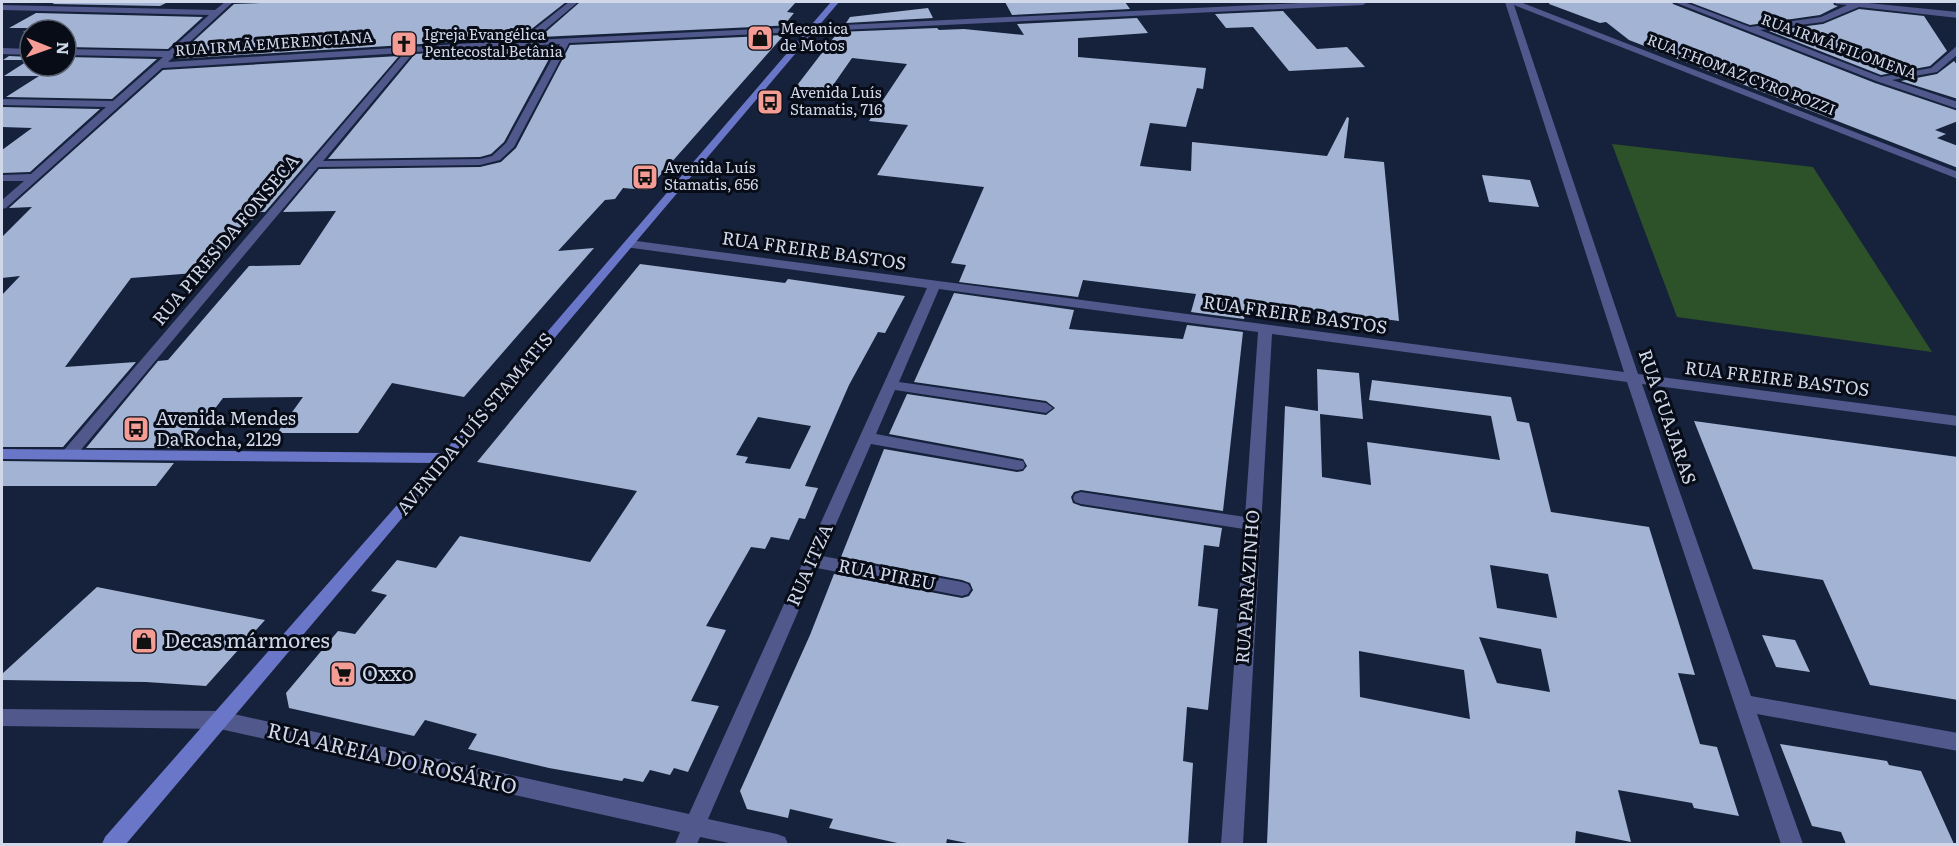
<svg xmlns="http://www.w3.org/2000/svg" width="1959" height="846" viewBox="0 0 1959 846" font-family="Literata,serif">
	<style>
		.green { fill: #2d5128 }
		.building { fill: #a3b3d3; fill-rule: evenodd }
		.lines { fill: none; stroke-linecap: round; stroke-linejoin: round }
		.street { fill: #50588c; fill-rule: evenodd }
		.secondary { fill: #6a76c8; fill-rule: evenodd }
		.labels { text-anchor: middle; stroke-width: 6; stroke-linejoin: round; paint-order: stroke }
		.far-poi-label { font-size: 15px; fill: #d0d8e9; stroke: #070c17; text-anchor: start }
		.far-street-label { font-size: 15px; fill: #d0d8e9; stroke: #070c17 }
		.street-label { font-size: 18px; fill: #d0d8e9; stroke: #070c17 }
		.poi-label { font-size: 18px; fill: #d0d8e9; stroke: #070c17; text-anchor: start }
		.near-poi-label { font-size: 21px; fill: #d0d8e9; stroke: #070c17; text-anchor: start }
		.near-street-label { font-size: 21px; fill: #d0d8e9; stroke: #070c17 }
	</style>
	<rect width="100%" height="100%" fill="#16223b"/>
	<path class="green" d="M1612,144L1813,167L1932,352L1677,317Z"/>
	<g class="building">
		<path d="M57,2H168L160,6L52,4Z"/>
		<path d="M290,2H566L520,38L174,59L234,4Z"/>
		<path d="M580,2H796L787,12L794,13L785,24L795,23L793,25L540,37Z"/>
		<path d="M1005,2H1125L1130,9L1012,15Z"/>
		<path d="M1550,2H1672L1673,4L1875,83L1958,111V121L1935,130L1946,134L1937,138L1958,146V168L1629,40L1606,22L1600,23L1549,4Z"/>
		<path d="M1689,2H1833L1834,5L1838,6L1820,15L1750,25Z"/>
		<path d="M928,8L933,18L846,23L850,17Z"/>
		<path d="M1859,9L1924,16L1947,51L1930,66L1881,75L1769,31L1823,24Z"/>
		<path d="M1283,11L1317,49L1347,47L1365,67L1289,71L1253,27L1226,28L1215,14Z"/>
		<path d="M36,13L203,17L168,49L66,47V30H30V32H23L30,28H9Z"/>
		<path d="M1137,18L1148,33L1078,38V57L1206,68L1203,89L1197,88L1186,127L1150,123L1140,166L1191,171L1192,142L1327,156L1347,117L1349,118L1344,158L1384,162L1399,321L1247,301L1244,319L1191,312L1196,294L1083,280L1078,297L959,282L966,265L951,263L984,187L877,175L908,125L869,121L907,64L852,58L829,91L795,88L838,32L937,28L939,30L964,29L1024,35L1017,24Z"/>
		<path d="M784,35L647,190L623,188L615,199L605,200L558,251L594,248L464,397L392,383L358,433H277L303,397L223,398L185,448H86L158,361L168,360L249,266L300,265L336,211L283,212L319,169L480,167L501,162L516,148L570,45Z"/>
		<path d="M556,46L504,142L491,154L480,157L328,159L415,54Z"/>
		<path d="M9,56L30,57V66H66V57L157,59L112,99L6,97L39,76H4L29,60H3Z"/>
		<path d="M399,56L265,212H259L253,220H249L207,272L131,278L65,367L136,362L63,447H2V295L20,276L2,278V237L32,207L9,208L163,70Z"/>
		<path d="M1954,61L1958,66V99L1901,81L1937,74Z"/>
		<path d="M2,107L100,109L30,172L2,173V150L32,128L2,127Z"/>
		<path d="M1482,175L1530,180L1539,207L1489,202Z"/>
		<path d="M640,264L785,283L788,279L905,296L885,333L878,332L849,385L805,486L818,488L805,519L799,518L789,540L771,537L765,549L751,547L706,626L726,630L691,701L719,706L688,772L674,768L670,775L650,770L643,782L624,778L622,781L549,768L468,749L477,734L425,720L414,736L289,708L286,693L338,631L355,634L387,595L371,591L397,560L436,568L460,536L590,562L637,491L477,462ZM758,417L811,426L790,469L745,463L748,457L736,455Z"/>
		<path d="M954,293L1074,310L1069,329L1183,339L1187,325L1243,332L1223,511L1081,490L1074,492L1071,497L1073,503L1081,506L1222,528L1219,547L1204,545L1198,606L1218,609L1208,710L1187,707L1183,761L1193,763L1188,844H972L947,839L946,844H902L829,828L833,819L790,809L788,818L747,809L740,791L810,635L834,574L962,598L969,596L973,590L970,583L962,580L841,557L884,449L1017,472L1023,471L1027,466L1023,459L889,434L907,394L1046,415L1055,408L1046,401L914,382Z"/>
		<path d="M1317,369L1359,373L1363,419L1320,414L1322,477L1371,485L1367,442L1500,460L1491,416L1369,400L1372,380L1511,397L1517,421L1529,423L1551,512L1649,527L1695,675L1678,673L1700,744L1717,747L1739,816L1694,808L1692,803L1618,790L1631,842L1576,831L1575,844H1267L1285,406L1318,411ZM1490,565L1548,574L1557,618L1497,608ZM1479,637L1541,649L1550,692L1497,683ZM1359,651L1464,670L1470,719L1360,697Z"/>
		<path d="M1694,421L1958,457V700L1870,685L1823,580L1753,569Z"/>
		<path d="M2,461L174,463L156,486H2Z"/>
		<path d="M97,587L213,610L265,620L206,686L146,682L2,680V674Z"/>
		<path d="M1762,635L1795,640L1810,672L1776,667Z"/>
		<path d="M1780,744L1887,761L1889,765L1921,771L1954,844H1846L1841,832L1812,826Z"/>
	</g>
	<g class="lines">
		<g class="street">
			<path d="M225,2H233L168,62L521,40L569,2H578L533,40L1321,2H1367L1363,5L569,43L514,147L500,160L480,165L318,167L74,458H64L61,454L64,450L404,53L162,68L6,208L2,209V200L24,181H2V175L31,174L106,107L2,105V99L113,101L163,57L66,55V49L169,51L209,15L2,10V5L215,10ZM560,44L506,143L492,156L480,159L323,161L414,52Z"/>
			<path d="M1505,2H1520L1958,172V179L1514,5L1638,374L1958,416V426L1642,384L1751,696L1958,733V751L1757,714L1803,844H1781L1627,382L1272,334L1243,844H1221L1244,529L1081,504L1075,502L1073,498L1075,494L1081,492L1245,517L1258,332L939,289L899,382L1046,403L1053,408L1046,413L895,390L876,434L1017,460L1023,461L1025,465L1023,469L1017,470L871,444L822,556L962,582L968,584L971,589L968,594L962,596L817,568L708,819L777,834L785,837L788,844H734L700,837L697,844H675L680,832L220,729L2,726V709L220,711L689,814L927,288L625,247L623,244L629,240L1624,372Z"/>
			<path d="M1674,2H1684L1750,27L1821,17L1847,5L1836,4L1835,2H1858L1958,12V18L1859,7L1823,22L1760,30L1881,77L1931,68L1958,45V54L1937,72L1892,80L1958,102V109L1876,81Z"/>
			<path d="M2,48L30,49V55L2,54Z"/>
		</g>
		<path class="secondary" d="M831,2H839L126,844H102L105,837L434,463L2,459V449L443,453Z"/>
	</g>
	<defs>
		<g id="shop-square" transform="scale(1.35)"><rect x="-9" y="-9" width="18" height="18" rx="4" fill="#f59c95" stroke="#070c17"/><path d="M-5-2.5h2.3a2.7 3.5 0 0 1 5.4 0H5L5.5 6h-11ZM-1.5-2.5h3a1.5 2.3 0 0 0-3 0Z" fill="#111"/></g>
		<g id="church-square" transform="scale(1.35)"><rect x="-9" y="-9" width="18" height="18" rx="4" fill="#f59c95" stroke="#070c17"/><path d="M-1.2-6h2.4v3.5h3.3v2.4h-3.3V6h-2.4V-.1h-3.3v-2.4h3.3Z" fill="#111"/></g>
		<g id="bus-square" transform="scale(1.35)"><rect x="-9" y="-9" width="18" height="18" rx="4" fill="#f59c95" stroke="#070c17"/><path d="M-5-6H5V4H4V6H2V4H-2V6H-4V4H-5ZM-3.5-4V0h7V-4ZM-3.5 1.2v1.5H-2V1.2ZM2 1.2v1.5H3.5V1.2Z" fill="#111"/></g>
		<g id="supermarket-square" transform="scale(1.35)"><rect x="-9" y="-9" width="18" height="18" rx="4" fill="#f59c95" stroke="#070c17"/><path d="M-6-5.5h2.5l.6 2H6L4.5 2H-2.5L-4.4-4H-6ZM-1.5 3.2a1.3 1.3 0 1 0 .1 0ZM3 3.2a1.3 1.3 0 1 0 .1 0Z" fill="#111"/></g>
	</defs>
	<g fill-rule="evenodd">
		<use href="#shop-square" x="760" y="38"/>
		<use href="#church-square" x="404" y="44"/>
		<use href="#bus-square" x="770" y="102"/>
		<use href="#bus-square" x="645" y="177"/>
		<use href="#bus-square" x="136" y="429"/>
		<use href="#shop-square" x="144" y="641"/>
		<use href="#supermarket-square" x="343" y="674"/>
	</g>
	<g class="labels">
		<g class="far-poi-label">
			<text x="780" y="34">Mecanica<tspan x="780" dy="17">de Motos</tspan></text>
			<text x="424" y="40">Igreja Evangélica<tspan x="424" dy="17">Pentecostal Betânia</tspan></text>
			<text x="790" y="98">Avenida Luís<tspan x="790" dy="17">Stamatis, 716</tspan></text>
			<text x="664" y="173">Avenida Luís<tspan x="664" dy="17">Stamatis, 656</tspan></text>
		</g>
		<g class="far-street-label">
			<text transform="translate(274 44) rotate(-4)" y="5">RUA IRMÃ EMERENCIANA</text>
			<text transform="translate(1839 47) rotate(20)" y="5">RUA IRMÃ FILOMENA</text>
			<text transform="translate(1741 75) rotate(21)" y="5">RUA THOMAZ CYRO POZZI</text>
		</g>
		<g class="street-label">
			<text transform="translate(226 240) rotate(-50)" y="6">RUA PIRES DA FONSECA</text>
			<text transform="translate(814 251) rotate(8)" y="6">RUA FREIRE BASTOS</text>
			<text transform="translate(1295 315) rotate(8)" y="6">RUA FREIRE BASTOS</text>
			<text transform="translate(1777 379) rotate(7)" y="6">RUA FREIRE BASTOS</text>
			<text transform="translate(1667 417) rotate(71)" y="6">RUA GUAJARAS</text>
			<text transform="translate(475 424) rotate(-50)" y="6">AVENIDA LUÍS STAMATIS</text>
			<text transform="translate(810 565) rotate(-66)" y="6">RUA ITZA</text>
			<text transform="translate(887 575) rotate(11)" y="6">RUA PIREU</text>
			<text transform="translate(1248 587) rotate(-86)" y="6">RUA PARAZINHO</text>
		</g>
		<g class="poi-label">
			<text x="156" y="425">Avenida Mendes<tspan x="156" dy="21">Da Rocha, 2129</tspan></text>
		</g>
		<g class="near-poi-label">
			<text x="164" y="648">Decas mármores</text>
			<text x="362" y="681">Oxxo</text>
		</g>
		<g class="near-street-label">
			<text transform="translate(392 759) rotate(13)" y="7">RUA AREIA DO ROSÁRIO</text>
		</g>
	</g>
	<rect width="1959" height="846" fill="none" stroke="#d0d8e9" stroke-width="6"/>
	<g transform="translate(48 48) rotate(91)"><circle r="28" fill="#070c17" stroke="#575e6b" stroke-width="1.5"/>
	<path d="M0-4.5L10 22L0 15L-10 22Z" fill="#f59c95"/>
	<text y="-9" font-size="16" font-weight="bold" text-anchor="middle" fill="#d0d8e9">N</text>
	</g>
</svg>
